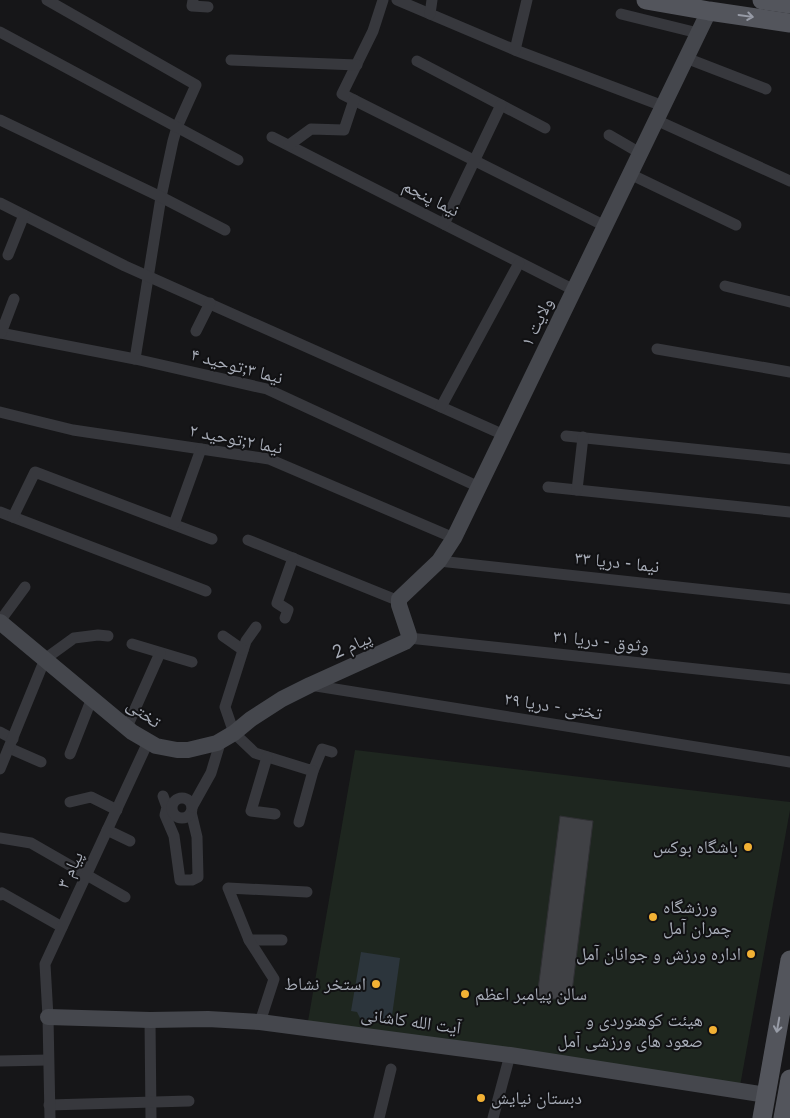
<svg xmlns="http://www.w3.org/2000/svg" width="790" height="1118" viewBox="0 0 790 1118" font-family="Lato,'Noto Naskh Arabic',sans-serif">
	<style>
		.green { fill: #1e261f }
		.water { fill: #2c353c }
		.building { fill: #404145; stroke: #303034 }
		.lines { fill: none; stroke-linecap: round; stroke-linejoin: round }
		.street { stroke: #37383d; stroke-width: 11 }
		.secondary { stroke: #45474d; stroke-width: 16 }
		.primary { stroke: #53555c; stroke-width: 19 }
		.oneway { stroke: #979ba6 }
		.poi-dot { fill: #f2b134; stroke: #111113; stroke-width: 2 }
		.labels { text-anchor: middle; stroke-width: 4; stroke-linejoin: round; paint-order: stroke }
		.street-label { font-size: 18px; fill: #a8adb8; stroke: #111113 }
		.poi-label { font-size: 18px; fill: #a8adb8; stroke: #111113; text-anchor: end }
	</style>
	<rect width="100%" height="100%" fill="#161618"/>
	<path class="green" d="M355,750L790,802V810L740,1086L307,1027Z"/>
	<path class="water" d="M361,952L400,958L391,1023C380,1023 370,1022 360,1018L357,1012L351,1011Z"/>
	<path class="building" d="M560,816L593,821L571,1000L537,998Z"/>
	<g class="lines">
		<g class="street">
			<path d="M47,0L196,85L177,127L173,141L161,197L135,359"/>
			<path d="M193,0L192,6L208,7"/>
			<path d="M383,0L373,31L342,94L605,226"/>
			<path d="M397,0L515,50L663,106"/>
			<path d="M430,14L432,0"/>
			<path d="M621,14L698,33"/>
			<path d="M0,32L238,160"/>
			<path d="M515,50L527,0"/>
			<path d="M686,58L766,89"/>
			<path d="M231,60L357,65"/>
			<path d="M417,61L545,128"/>
			<path d="M0,120L161,197L225,230"/>
			<path d="M656,120L790,181"/>
			<path d="M609,135L640,153"/>
			<path d="M272,137L574,290"/>
			<path d="M289,145L311,129L344,130L354,100"/>
			<path d="M630,174L736,225"/>
			<path d="M0,203L125,266L504,435"/>
			<path d="M444,224L501,105"/>
			<path d="M8,255L24,215"/>
			<path d="M725,286L790,302"/>
			<path d="M196,331L210,303"/>
			<path d="M0,333L135,359L267,389L479,487"/>
			<path d="M1,333L14,299"/>
			<path d="M657,349L790,372"/>
			<path d="M441,407L519,263"/>
			<path d="M0,412L73,430L269,459L454,538"/>
			<path d="M566,436L790,459"/>
			<path d="M548,487L790,512"/>
			<path d="M577,490L583,437"/>
			<path d="M0,512L206,591"/>
			<path d="M13,517L35,472L212,539"/>
			<path d="M174,524L201,449"/>
			<path d="M248,540L399,601"/>
			<path d="M439,561L790,599"/>
			<path d="M285,618L288,610L277,603L293,558"/>
			<path d="M0,621L25,587"/>
			<path d="M256,627L246,641L225,707L234,733L255,753L313,771L322,749L332,752"/>
			<path d="M223,636L243,650"/>
			<path d="M409,638L790,679"/>
			<path d="M132,644L192,662"/>
			<path d="M310,685L790,762"/>
			<path d="M127,727L160,653"/>
			<path d="M0,732L13,739"/>
			<path d="M9,748L41,762"/>
			<path d="M70,754L92,698"/>
			<path d="M267,757L251,811L275,814"/>
			<path d="M0,769L45,659L74,638L98,635L108,636"/>
			<path d="M163,796L167,807L165,815L174,836L180,880H192L198,877L197,837L191,812"/>
			<circle cx="182" cy="808" r="10"/>
			<path d="M70,802L91,797L117,810"/>
			<path d="M192,807L211,773L221,740"/>
			<path d="M299,822L313,771"/>
			<path d="M107,830L130,841"/>
			<path d="M0,838L31,843L125,897"/>
			<path d="M0,895L2,893L62,927"/>
			<path d="M249,940H282"/>
			<path d="M150,1020L151,1118"/>
			<path d="M260,1022L274,979L249,940L228,888L307,892"/>
			<path d="M0,1061L48,1060"/>
			<path d="M49,1105L189,1101"/>
			<path d="M50,1118L48,1017L45,964L148,742"/>
			<path d="M379,1118L391,1069"/>
			<path d="M493,1118L510,1055"/>
		</g>
		<g class="secondary">
			<path d="M0,622L132,732L156,746L177,750H188L217,743L234,733L251,719L282,699L310,685L405,642L409,638V635L399,605V599L439,561L454,538L709,11"/>
			<path d="M48,1017L150,1020L208,1019L260,1022L510,1055L766,1095"/>
		</g>
		<g class="primary">
			<path d="M646,0L709,11L790,23"/>
			<path d="M762,0L790,4"/>
			<path d="M762,1118L790,960"/>
			<path d="M783,1118L790,1079"/>
		</g>
	</g>
	<defs><path id="oneway-shaft" d="M-6 0H5M1.5-3L5.5 0L1.5 3" fill="none" stroke-width="1.6" stroke-linecap="round" stroke-linejoin="round" transform="scale(1.25)"/></defs>
	<g class="oneway">
		<use href="#oneway-shaft" transform="translate(746 16) rotate(8)"/>
		<use href="#oneway-shaft" transform="translate(778 1025) rotate(100)"/>
	</g>
	<g class="poi-dot">
		<circle cx="748" cy="847" r="5"/>
		<circle cx="653" cy="917" r="5"/>
		<circle cx="751" cy="954" r="5"/>
		<circle cx="376" cy="984" r="5"/>
		<circle cx="465" cy="994" r="5"/>
		<circle cx="713" cy="1030" r="5"/>
		<circle cx="481" cy="1098" r="5"/>
	</g>
	<g class="labels">
		<g class="street-label">
			<text transform="translate(431 198) rotate(27)" y="6">نیما پنجم</text>
			<text transform="translate(537 322) rotate(-64)" y="6">ولایت ۱</text>
			<text transform="translate(237 366) rotate(15)" y="6">نیما ۳;توحید ۴</text>
			<text transform="translate(236 439) rotate(11)" y="6">نیما ۲;توحید ۲</text>
			<text transform="translate(617 562) rotate(6)" y="6">نیما - دریا ۳۳</text>
			<text transform="translate(601 641) rotate(6)" y="6">وثوق - دریا ۳۱</text>
			<text transform="translate(352 645) rotate(-24)" y="6">پیام 2</text>
			<text transform="translate(553 706) rotate(9)" y="6">تختی - دریا ۲۹</text>
			<text transform="translate(144 713) rotate(36)" y="6">تختی</text>
			<text transform="translate(70 870) rotate(-65)" y="6">پيام ۳</text>
			<text transform="translate(411 1021) rotate(8)" y="6">آیت الله کاشانی</text>
		</g>
		<g class="poi-label">
			<text x="738" y="853">باشگاه‌ بوکس</text>
			<text x="663" y="913" text-anchor="start">ورزشگاه<tspan x="663" dy="21">چمران آمل</tspan></text>
			<text x="741" y="960">اداره ورزش و جوانان آمل</text>
			<text x="366" y="990">استخر نشاط</text>
			<text x="475" y="1000" text-anchor="start">سالن پیامبر اعظم</text>
			<text x="703" y="1026">هیئت کوهنوردی و<tspan x="703" dy="21">صعود های ورزشی آمل</tspan></text>
			<text x="491" y="1104" text-anchor="start">دبستان نیایش</text>
		</g>
	</g>
</svg>
